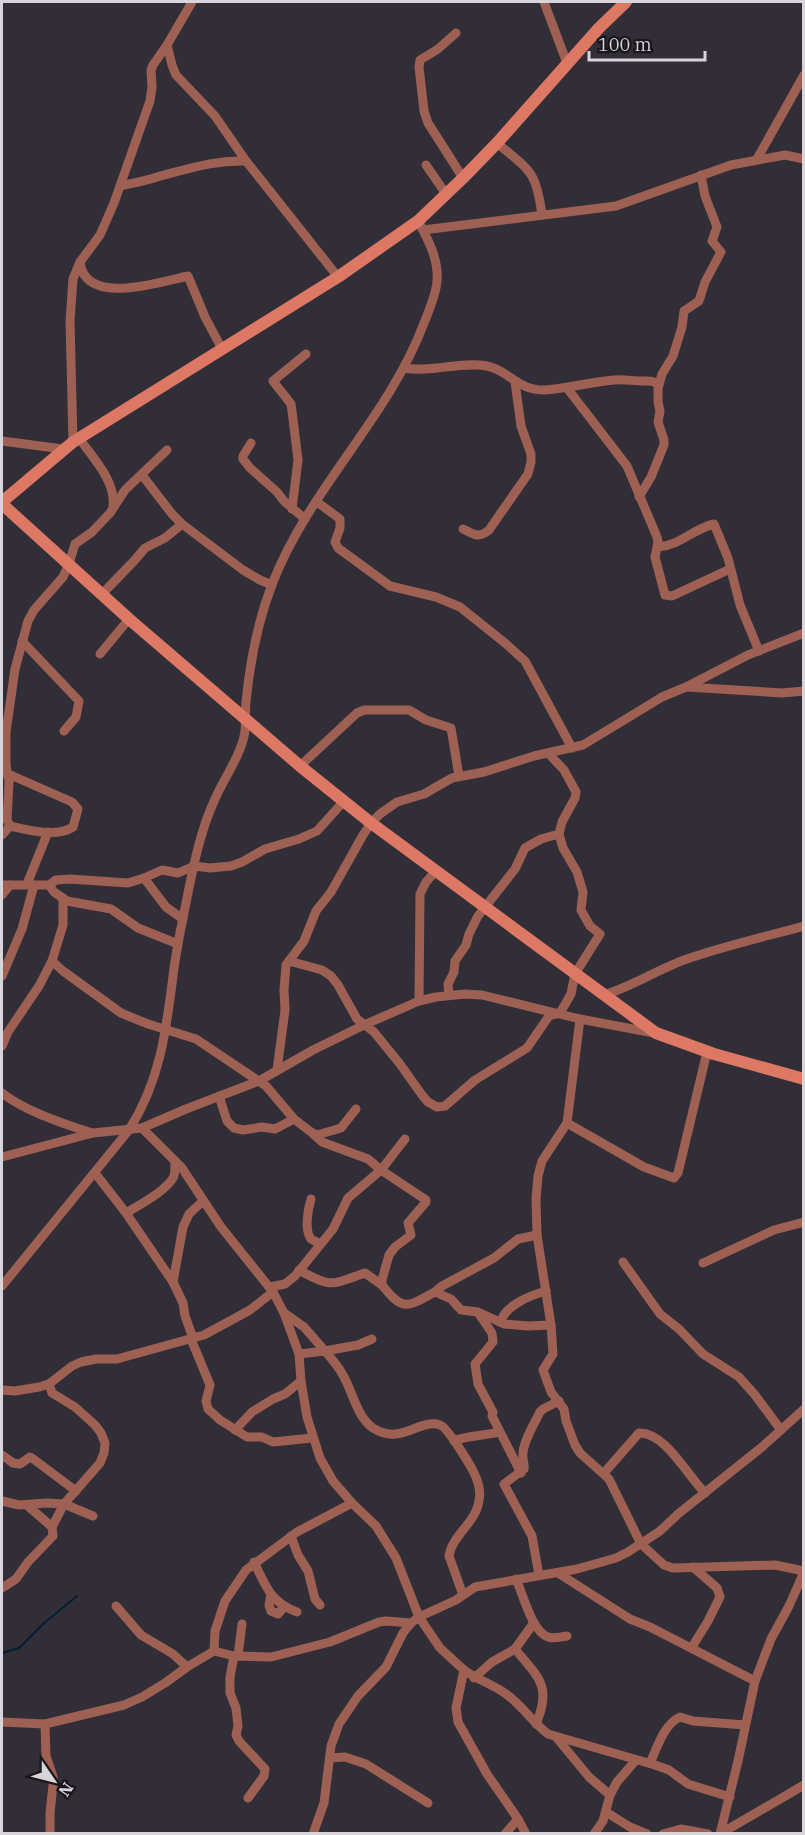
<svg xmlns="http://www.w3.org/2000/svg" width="805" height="1835" viewBox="0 0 805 1835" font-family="'IBM Plex Serif',serif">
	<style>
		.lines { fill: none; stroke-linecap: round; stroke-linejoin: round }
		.stream { stroke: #031e32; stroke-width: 2 }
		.street { stroke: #9e6053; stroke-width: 9 }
		.secondary { stroke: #dc7864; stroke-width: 12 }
	</style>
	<rect width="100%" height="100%" fill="#322e37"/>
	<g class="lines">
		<path class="stream" d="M2,1653L19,1648L43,1624L77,1596"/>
		<g class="street">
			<path d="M544,2L567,63"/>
			<path d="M456,33L438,49L420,60L419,67L424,111L428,123L463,178"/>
			<path d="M167,45L172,65L176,75L215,116L246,161L338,277"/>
			<path d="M497,143C530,171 536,170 542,215"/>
			<path d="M757,159L804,75"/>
			<path d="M426,165L446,194"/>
			<path d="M120,186C133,183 145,181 157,177C188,169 213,160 246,161"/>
			<path d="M423,230L616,206L731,165L785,155L804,159"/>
			<path d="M80,262C85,307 160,282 188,276L205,317L222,349"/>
			<path d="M404,368C432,373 459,361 487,366C509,370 517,391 546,390C569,388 591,382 614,380C623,379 633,381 642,381C649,381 653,380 659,385"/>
			<path d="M567,388L627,466L657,537L658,542L655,557L665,595L672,596L730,569"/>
			<path d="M79,438C92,457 116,481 113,506"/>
			<path d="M2,441L63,449"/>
			<path d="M73,442L70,321L73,279L80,262L100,235L114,203L150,101L152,87L151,70L153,65L167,45L192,2"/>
			<path d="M251,443L243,456V459L250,468L277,492L284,501L305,519"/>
			<path d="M142,475L172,514L182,524L243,570L260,580L272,585"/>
			<path d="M639,497L651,477L664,445V440L658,422L660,411L658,402V388L662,374L673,356L682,327L684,311L699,301L705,282L721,252L712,241L717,227L705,196L701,175"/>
			<path d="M317,502L340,519V528L335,542L338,548L390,586L436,597L460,607L505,643L525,661L572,748"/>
			<path d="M292,509L298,460L292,411L291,404L273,381L306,354"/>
			<path d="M463,529C474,534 478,539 489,530L528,474L531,462V454L521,426L515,382"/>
			<path d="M658,547C681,545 693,529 714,524L728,558L740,605L759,651"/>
			<path d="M102,594L134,561L145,548L165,538L182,524"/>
			<path d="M22,641L79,701L76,717L64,731"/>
			<path d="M100,654L129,619"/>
			<path d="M687,687L782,693L804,691"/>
			<path d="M300,766L357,713L364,710H409L426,720L451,728L459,776"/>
			<path d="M6,773L72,802L78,809L73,827C57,838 28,830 10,826"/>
			<path d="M10,826L7,820L9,782L6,765V732L15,669L28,621L34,610L63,577L69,564L75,544L92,532L110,513L125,490L167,450"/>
			<path d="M2,835L10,826"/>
			<path d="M144,878L166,907L183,919"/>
			<path d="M27,884L48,832"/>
			<path d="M2,885H49L56,880L70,879L128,883L144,878L162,870L178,873L194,866L210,868L231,866L242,862L265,849L299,839L317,831L344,801"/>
			<path d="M49,885L54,892L67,901L111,909L138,928L178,944"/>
			<path d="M2,895L10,885"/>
			<path d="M63,898V925L52,961L63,971L121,1013L148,1024L196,1039L266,1086L294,1119L311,1132L317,1135L341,1128L356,1109"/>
			<path d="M289,961L322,970L331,976L338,985L357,1019L374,1032L400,1064L422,1095L428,1102L437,1107L445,1106L475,1080L527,1048L549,1016L560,1013L571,994L575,974L600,934L590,926L581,910L583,892L577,872L563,848L559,834L562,822L575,798L576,792L564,770L548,753"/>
			<path d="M2,976L22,929L34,885"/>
			<path d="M449,995L448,984L454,972L455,961L466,945L469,934L478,916L515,869L525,848L541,839L559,834"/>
			<path d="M604,995C633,986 657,970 684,960C723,946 764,937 804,926"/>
			<path d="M419,1001L420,894L426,882L436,871"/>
			<path d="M580,1019L567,1123L542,1161L538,1176L536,1199L537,1235L551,1325L553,1354L543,1370L551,1392L564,1409L566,1421L575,1445L580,1453L609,1479L641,1544L664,1565L673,1568L775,1565L804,1571"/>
			<path d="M2,1046L8,1032L39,986L52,961"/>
			<path d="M277,1070L285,1010L284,990L286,965L304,941L316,911L331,892L363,835L371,823L380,814L397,802L424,794L452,778L484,772L534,756L583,745L662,697L686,687L748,655L804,633"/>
			<path d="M2,1093C27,1112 62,1123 92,1133"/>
			<path d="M219,1096L227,1121L234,1128L243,1130L262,1127L275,1129L294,1119"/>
			<path d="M567,1123L644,1167L674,1178L678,1173L707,1052"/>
			<path d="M142,1128L182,1168L221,1227L273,1292L284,1313L299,1354L301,1381L307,1417L320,1458L333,1481L352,1503L376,1526L396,1558L419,1617L440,1648L464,1670L456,1708L458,1722L487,1774L518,1819L526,1834"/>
			<path d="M313,1134L322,1142L368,1159L381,1170L426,1200V1202L408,1223L411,1235L395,1247L389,1255L382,1280V1285C404,1313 408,1306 435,1292L451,1299L461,1310L478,1312L504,1324L528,1326L551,1325"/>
			<path d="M2,1157L93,1133L142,1128L186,1109L259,1081L313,1050L364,1025L419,1001L436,997L465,994L482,995L580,1019L654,1033"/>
			<path d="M95,1173L126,1213L173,1282L183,1303L185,1316L193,1338"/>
			<path d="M311,1199C308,1209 304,1230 311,1239C313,1240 318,1243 320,1244"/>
			<path d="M126,1213C139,1205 168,1190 174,1176C175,1172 175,1165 175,1161"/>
			<path d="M623,1262L660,1314L679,1329L703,1354L739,1377L755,1395L781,1430"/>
			<path d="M703,1263L774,1230L804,1222"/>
			<path d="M299,1270C331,1288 331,1285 365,1273L382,1285"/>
			<path d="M173,1282L183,1227L189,1214L203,1201"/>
			<path d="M2,1286L129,1130C160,1081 166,1032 173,976C176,951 181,927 186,903C193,868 200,831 215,799C224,778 242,754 245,731C246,722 245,711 246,702C250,661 258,620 273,582C310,488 389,417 424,323C429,310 436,295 437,281C439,260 428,239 418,221"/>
			<path d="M269,1287L285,1284L295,1276L333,1229L348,1198L381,1170L405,1139"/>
			<path d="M435,1292L442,1286L494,1258L518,1239L537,1235"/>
			<path d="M284,1313L304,1327L325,1351L358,1345L372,1339"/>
			<path d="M479,1314L492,1333L493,1342L475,1364L478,1384L493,1412L492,1416L521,1473"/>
			<path d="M501,1322C504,1306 531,1295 546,1291"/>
			<path d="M191,1339L210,1385L206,1401L208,1409L220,1420L247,1437H262L273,1442L312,1438"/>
			<path d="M299,1354L325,1351C332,1359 339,1367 344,1377C353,1393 357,1417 373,1428C401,1446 419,1418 440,1425C447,1427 470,1464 474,1473C478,1481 481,1491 479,1500C477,1522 452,1535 449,1556L463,1595"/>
			<path d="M49,1384L52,1393L75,1407L95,1425L101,1433L105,1443L104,1453L100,1463L64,1504L52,1527"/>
			<path d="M2,1390L15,1391L39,1387L49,1384L72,1366L81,1362L96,1359H117L204,1335L250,1310L273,1292"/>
			<path d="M235,1430L252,1412L273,1399L285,1394L301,1381"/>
			<path d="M454,1441C468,1435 485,1436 499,1432"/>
			<path d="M2,1455L13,1463L20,1464L30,1457L32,1458L76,1491"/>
			<path d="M604,1473L639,1433C665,1432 687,1475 705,1493"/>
			<path d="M2,1501L19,1505L46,1503L64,1504L93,1516"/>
			<path d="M291,1536L298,1555L308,1571L315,1599L320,1605"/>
			<path d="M254,1562C266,1586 270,1602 297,1612"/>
			<path d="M558,1573L630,1619L650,1627L755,1681"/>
			<path d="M539,1575L532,1536L504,1484L524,1469C525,1464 522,1460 523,1454C523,1442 534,1424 540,1412L543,1409L559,1401"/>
			<path d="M516,1579C523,1594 532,1632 548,1637C553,1639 561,1637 567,1636"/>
			<path d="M2,1588L16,1579L28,1562L53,1536L52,1527L28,1506"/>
			<path d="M271,1595L269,1605L271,1611L278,1614L284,1607"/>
			<path d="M116,1606L141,1635L173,1654L187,1667"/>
			<path d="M692,1647L708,1621L720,1597L717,1588L693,1567"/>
			<path d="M515,1649C539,1678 552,1686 536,1724"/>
			<path d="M214,1651L215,1631L225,1601L246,1570L297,1532L352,1503"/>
			<path d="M234,1656L230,1677V1693L236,1708L238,1726L236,1735L239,1741L265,1769L264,1776L248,1798"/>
			<path d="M238,1656L242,1624"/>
			<path d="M464,1670C477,1680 493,1684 506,1694C522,1705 532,1722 548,1734L655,1765L669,1770L688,1784L730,1797"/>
			<path d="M474,1678L492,1662L515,1649L533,1624"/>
			<path d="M2,1722L45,1724L124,1705L142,1697L165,1683L187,1667L214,1651L234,1656L271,1657L330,1642L379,1622L386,1621L411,1623"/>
			<path d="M45,1724L46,1756L53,1777V1785L50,1813V1833"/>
			<path d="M556,1737L589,1777L610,1795"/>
			<path d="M330,1758L345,1757L366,1764L428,1803"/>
			<path d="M650,1763C657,1748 664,1724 680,1717L693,1721L745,1725"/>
			<path d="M606,1812L630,1827L647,1834"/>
			<path d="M313,1834L324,1803L331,1746L339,1724L358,1696L386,1667L403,1633L411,1623L419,1617L456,1600L475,1587L577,1569L616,1558L628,1552L660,1531L678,1514L762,1447L804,1409"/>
			<path d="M505,1834L518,1819"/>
			<path d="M594,1834L603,1821L610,1795L617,1782L636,1760"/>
			<path d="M663,1834L681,1829L708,1834"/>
			<path d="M720,1834L738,1761L755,1681L771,1639L789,1606L804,1572"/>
			<path d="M720,1834L804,1785"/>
		</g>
		<g class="secondary">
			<path d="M2,502L73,442L338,277L418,221L463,178L497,143L599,28L626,2"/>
			<path d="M2,504L129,619L300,766L371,823L656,1033L714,1054L804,1079"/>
		</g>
	</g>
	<rect width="805" height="1835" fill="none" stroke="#d7d4da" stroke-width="6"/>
	<g transform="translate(54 1781) rotate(125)" stroke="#19171b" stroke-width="4.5" paint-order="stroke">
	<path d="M0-4.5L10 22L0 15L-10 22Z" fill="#d7d4da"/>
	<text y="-9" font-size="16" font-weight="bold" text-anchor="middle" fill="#d7d4da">N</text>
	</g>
	<path d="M589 51v9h116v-9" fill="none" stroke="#d7d4da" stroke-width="3"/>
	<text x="598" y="51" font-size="18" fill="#d7d4da" stroke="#19171b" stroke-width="4.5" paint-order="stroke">100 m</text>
</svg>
